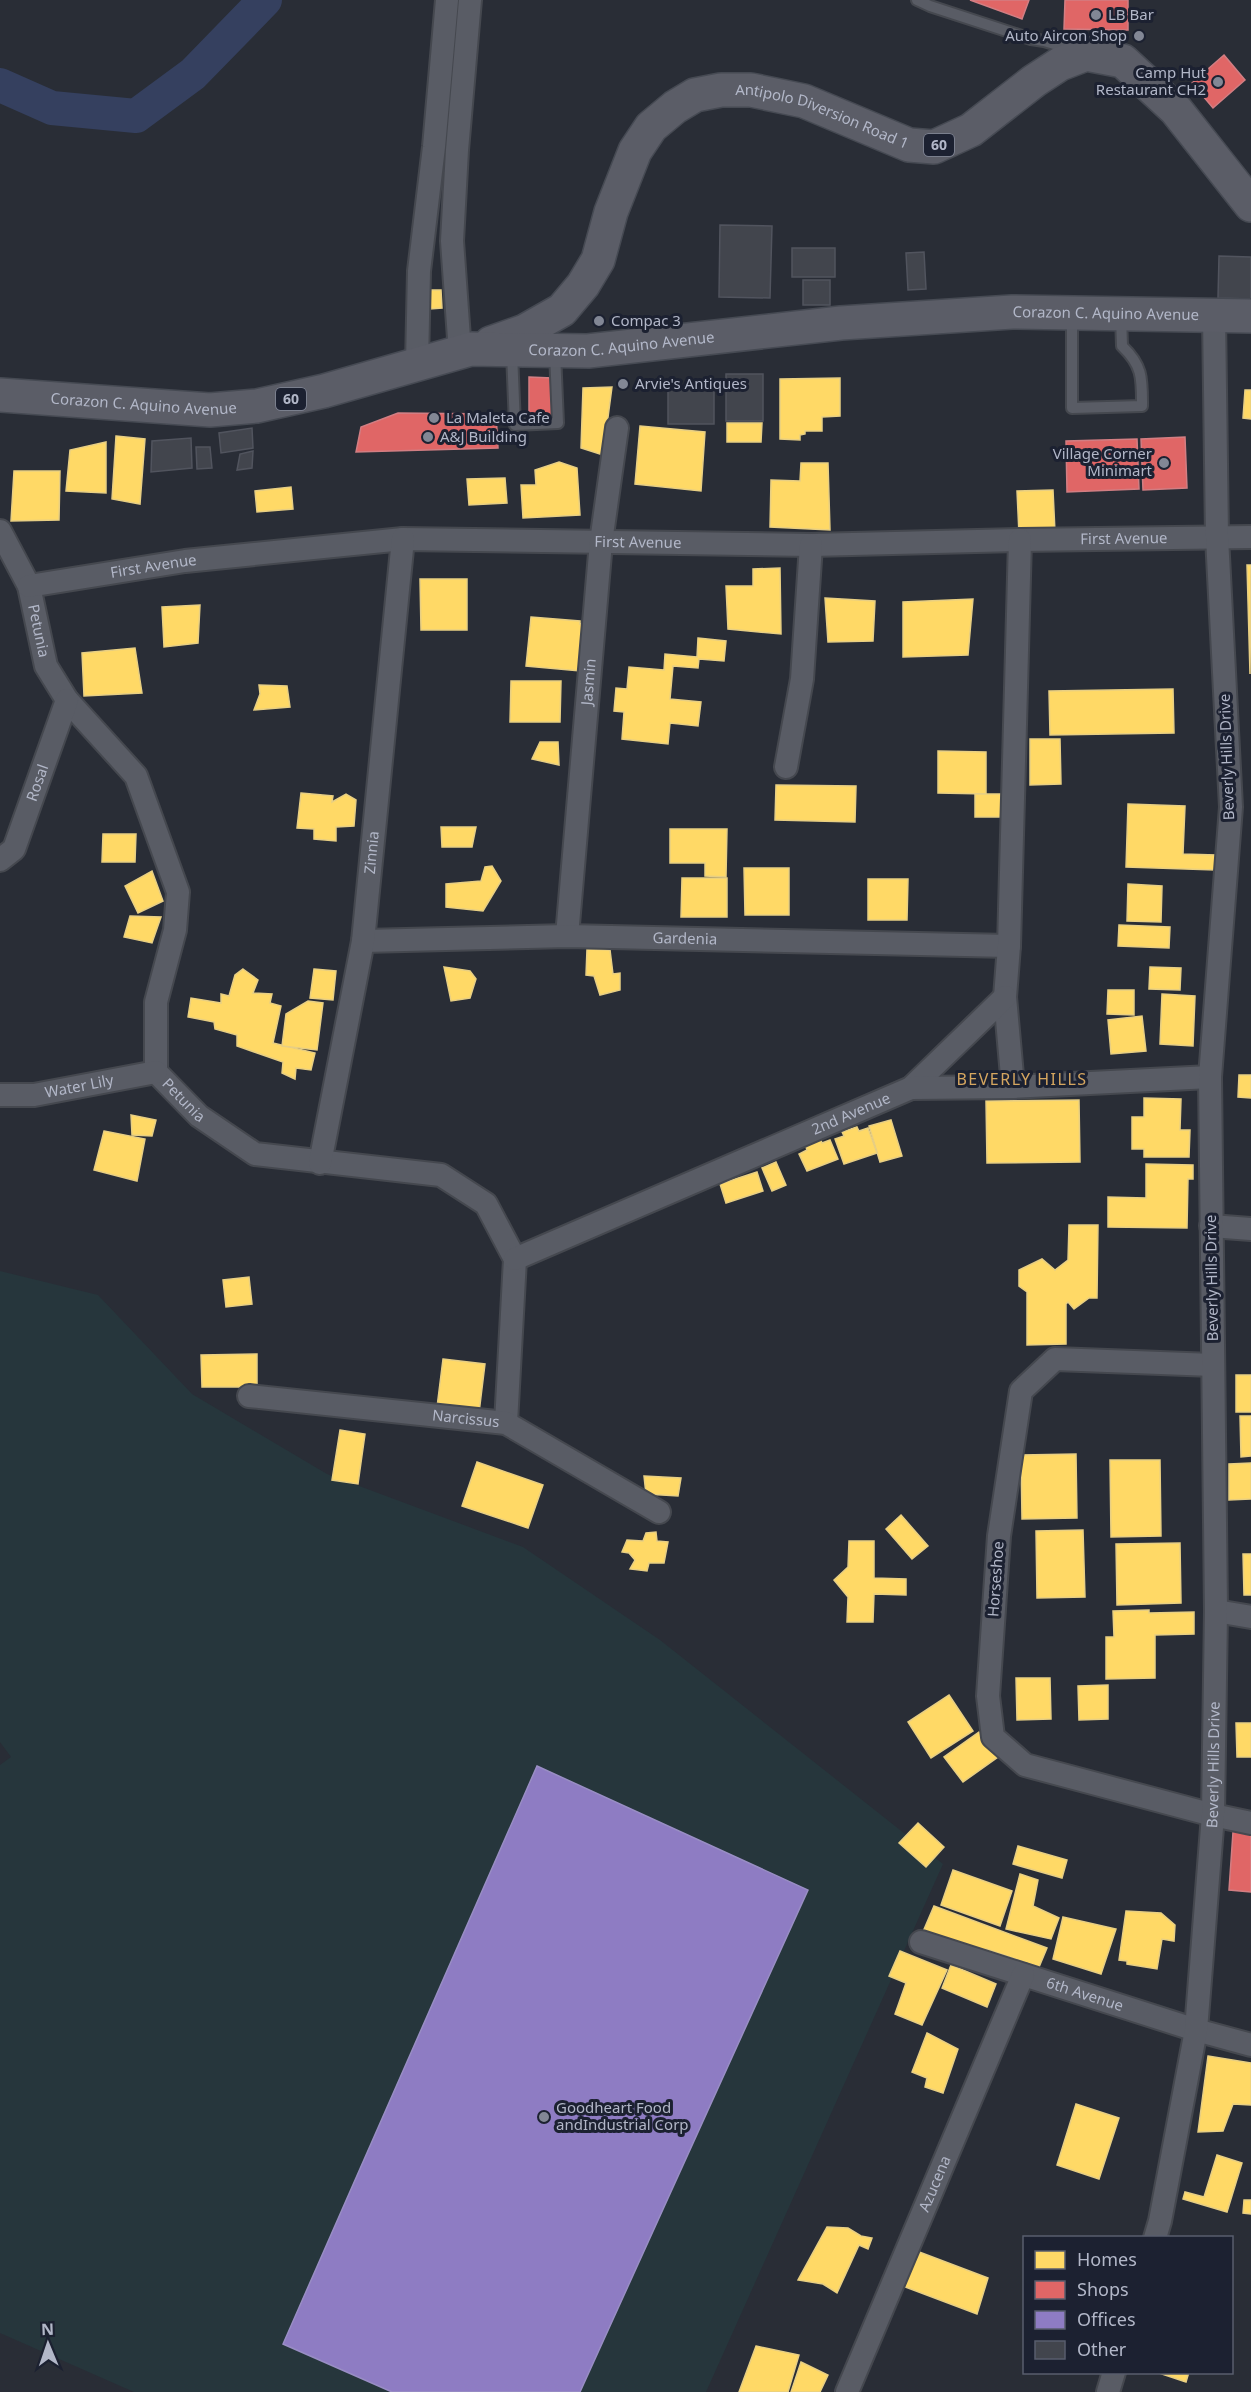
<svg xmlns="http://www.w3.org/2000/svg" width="1251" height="2392" viewBox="0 0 1251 2392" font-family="'Noto Sans',sans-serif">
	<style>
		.green { fill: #26363c }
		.homes { fill: #ffd966; stroke: #e8cf83; stroke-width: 1.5 }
		.shops { fill: #e06666; stroke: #d27e83; stroke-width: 1.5 }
		.offices { fill: #8e7cc3; stroke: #998ec4; stroke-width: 1.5 }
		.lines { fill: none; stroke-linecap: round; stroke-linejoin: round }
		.river { stroke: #35405f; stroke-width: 34 }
		.building { fill: #42454d; stroke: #51545e; stroke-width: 1.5 }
		.service-casing { stroke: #45484f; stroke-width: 14 }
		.minor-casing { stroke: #45484f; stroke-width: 26 }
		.primary-casing { stroke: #464a53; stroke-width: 36 }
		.service { stroke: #595c65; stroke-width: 10 }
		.minor { stroke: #595c65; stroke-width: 22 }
		.primary { stroke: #5b5d67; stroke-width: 33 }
		.poi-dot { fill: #828795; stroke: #1c2131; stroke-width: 2 }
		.labels { text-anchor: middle; stroke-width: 6; stroke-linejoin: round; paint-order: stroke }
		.shield { fill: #1c2131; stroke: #858a9b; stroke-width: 1.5 }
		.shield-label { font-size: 14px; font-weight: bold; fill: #b2b7c8 }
		.poi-label { font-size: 15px; fill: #b2b7c8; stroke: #1c2131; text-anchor: start }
		.street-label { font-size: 15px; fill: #b2b7c8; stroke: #1c2131 }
		.neighbourhood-label { font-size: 16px; letter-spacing: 1.5px; fill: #d5a660; stroke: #1c2131 }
	</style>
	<rect width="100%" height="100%" fill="#292d36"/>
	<path class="green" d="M0,1271L98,1295L192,1394L327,1474L523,1547L660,1640L943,1864L706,2392H134L0,2333V1765L11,1757L0,1742Z"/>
	<g class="homes">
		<path d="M429,290H441L442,308L430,309Z"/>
		<path d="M840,378V416L822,417V431H805V434L800,435V440L780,439V379Z"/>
		<path d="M612,387L603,455L581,448L583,388Z"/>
		<path d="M1245,390H1251V419L1243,418Z"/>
		<path d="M727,423H762L761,442H727Z"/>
		<path d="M640,426L705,432L701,491L635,484Z"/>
		<path d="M116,436L145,439L140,504L112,499Z"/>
		<path d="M106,442V493L66,491L70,450Z"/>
		<path d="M559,462L577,468L580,515L523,518L521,485H536L535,470Z"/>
		<path d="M801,463H828L830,530L770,527L771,480L800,481Z"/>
		<path d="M14,471H60L59,520L11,521Z"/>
		<path d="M505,478L507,503L469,505L467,479Z"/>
		<path d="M291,487L293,509L257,512L255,491Z"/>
		<path d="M1053,490L1055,532L1019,534L1017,491Z"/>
		<path d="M1247,565H1251L1250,674Z"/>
		<path d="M780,568L781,634L728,629L726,586H753V569Z"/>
		<path d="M420,579H467V630H421Z"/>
		<path d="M825,598L875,601L873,641L828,642Z"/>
		<path d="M973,599L968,655L903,657V602Z"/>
		<path d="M200,605L198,643L164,647L162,607Z"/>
		<path d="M531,617L580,621V624L589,622L580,671L526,666Z"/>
		<path d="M698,638L726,641L724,661L699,659L698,668L673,666L670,699L701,702L698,726L670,723L668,744L622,739L624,712L614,711L616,688L627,689L629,667L664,670L665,654L697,657Z"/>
		<path d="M135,648L142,693L84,696L82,653Z"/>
		<path d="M511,681H561L560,722H510Z"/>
		<path d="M259,685L287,686L290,707L254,710L260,694Z"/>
		<path d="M1173,689L1174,733L1050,735L1049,691Z"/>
		<path d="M1030,739H1060L1061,784L1030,785Z"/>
		<path d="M540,742H558L559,765L532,759Z"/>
		<path d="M938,751L986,752V794L938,793Z"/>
		<path d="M776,785L856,786L855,822L775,820Z"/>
		<path d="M301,793L333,796L332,802L346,794L356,800L354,826L336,827V841L314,839V829L297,828Z"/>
		<rect x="975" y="794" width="31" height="23"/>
		<path d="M1128,804L1185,806L1183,854L1216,855L1215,870L1126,867Z"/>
		<path d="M441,827H476L472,847H442Z"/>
		<path d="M670,829H727L726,877L705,876V863H670Z"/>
		<path d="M103,834H136L135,862H102Z"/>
		<path d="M492,866L501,881L483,911L446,907V884L481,881L485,867Z"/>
		<path d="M744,868H789V915H745Z"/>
		<path d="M152,871L163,901L138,913L125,886Z"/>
		<path d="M682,878H727V917H681Z"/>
		<path d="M868,879H908L907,920H868Z"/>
		<path d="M1128,884L1162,886L1161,922L1127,921Z"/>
		<path d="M130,916L161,917L152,943L124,937Z"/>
		<path d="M1119,925L1170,927L1169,948L1118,946Z"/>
		<path d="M587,949L610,950L613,974L620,973V990L600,995L594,976L586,975Z"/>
		<path d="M444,967L470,971L476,979L470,998L451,1001Z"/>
		<path d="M1150,967L1181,968L1180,990L1149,989Z"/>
		<path d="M243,969L258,980L253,993L272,994L270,1003L281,1006L273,1043L315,1053L311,1070L296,1068L295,1079L282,1073L283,1062L237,1046V1035L215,1029L214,1022L188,1017L191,998L221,1003V994L229,996L235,975Z"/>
		<path d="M314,969L336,971L333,1000L310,998Z"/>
		<path d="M1108,990H1134V1015L1107,1014Z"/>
		<path d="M1162,994L1195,996L1193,1046L1160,1044Z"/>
		<path d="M308,1001L323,1003L317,1050L282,1046L286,1014Z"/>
		<path d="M1142,1016L1146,1051L1111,1054L1108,1020Z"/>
		<path d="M1239,1075H1251V1098L1238,1097Z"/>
		<path d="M1144,1098L1181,1099L1180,1130H1190L1189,1157H1144V1149H1132V1117H1144Z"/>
		<path d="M1079,1100L1080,1162L987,1163L986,1101Z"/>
		<path d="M131,1115L156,1120L152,1136L132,1135Z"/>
		<path d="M891,1120L902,1156L880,1162L869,1126Z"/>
		<path d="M857,1127L859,1131L868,1128L877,1153L844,1164L835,1139L844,1136L842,1132Z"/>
		<path d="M104,1131L145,1139L137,1181L94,1170Z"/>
		<path d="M820,1138L822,1143L830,1140L838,1159L807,1171L799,1154L807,1150L805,1144Z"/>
		<path d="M776,1162L786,1185L772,1191L762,1168Z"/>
		<path d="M1146,1164L1193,1165V1179H1188L1187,1228L1108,1227V1197L1146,1198Z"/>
		<path d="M757,1172L763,1191L726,1203L720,1184Z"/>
		<path d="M1069,1225H1098L1097,1298H1089L1074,1309L1068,1302L1066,1304V1344L1027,1345V1292L1019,1286V1270L1042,1259L1055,1270L1068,1260Z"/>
		<path d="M249,1277L252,1304L226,1307L223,1280Z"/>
		<path d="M257,1354V1387H202L201,1355Z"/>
		<path d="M443,1359L485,1364L479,1413L437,1407Z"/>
		<rect x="1236" y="1375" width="15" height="37"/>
		<path d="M1240,1416H1251V1456L1241,1457Z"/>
		<path d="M340,1430L365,1434L358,1484L332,1480Z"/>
		<path d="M1076,1454L1077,1518L1022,1519L1021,1455Z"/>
		<path d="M1110,1460H1160L1161,1536L1111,1537Z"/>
		<path d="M477,1462L543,1485L528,1528L462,1506Z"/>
		<path d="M1251,1463V1499L1229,1500V1464Z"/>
		<path d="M644,1476L681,1478L678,1496L646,1494Z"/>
		<path d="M901,1515L928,1546L912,1559L886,1529Z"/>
		<path d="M1083,1530L1085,1597L1037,1598L1036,1531Z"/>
		<path d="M656,1532L657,1541L668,1542L664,1563H649L647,1571L630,1569L635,1560L629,1553L622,1552L627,1540L643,1541L646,1533Z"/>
		<path d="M849,1541H874V1578L906,1579V1595L874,1594L873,1622H847L848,1597L834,1580L848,1567Z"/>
		<path d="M1180,1543L1181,1603L1117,1605L1116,1544Z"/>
		<path d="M1243,1554H1251V1595H1244Z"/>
		<path d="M1149,1610V1613L1194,1612V1634L1155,1635V1678L1106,1679V1637H1114L1113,1611Z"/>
		<path d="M1016,1678H1050L1051,1719L1017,1720Z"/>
		<path d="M1108,1685V1719L1079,1720L1078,1686Z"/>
		<path d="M949,1695L973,1731L931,1758L908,1722Z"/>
		<path d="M1236,1723H1251V1757H1237Z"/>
		<path d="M979,1732L998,1757L963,1782L944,1757Z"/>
		<path d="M918,1823L944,1847L926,1867L899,1843Z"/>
		<path d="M1018,1846L1067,1860L1062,1878L1013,1864Z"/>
		<path d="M953,1870L1012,1891L1000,1926L941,1905Z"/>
		<path d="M1020,1874L1038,1880L1033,1906L1059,1918L1051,1939L1006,1929Z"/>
		<path d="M934,1906L1047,1948L1039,1967L986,1949L982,1955L922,1934Z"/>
		<path d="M1126,1911L1161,1913L1175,1925L1174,1941L1162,1939L1157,1969L1127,1964V1961L1119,1960Z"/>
		<path d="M1063,1917L1116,1929L1101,1974L1053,1959Z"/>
		<path d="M900,1951L947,1970L922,2025L895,2014L906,1983L889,1976Z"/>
		<path d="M951,1965L996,1984L987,2007L942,1988Z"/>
		<path d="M927,2033L958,2049L943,2093L925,2087L927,2078L912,2072Z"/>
		<path d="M1208,2056L1251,2063V2105L1233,2104L1223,2131L1198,2132Z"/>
		<path d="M1076,2104L1119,2118L1099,2179L1057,2165Z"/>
		<path d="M1217,2155L1242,2163L1227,2212L1183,2199L1185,2192L1204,2197Z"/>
		<path d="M1244,2200H1251V2214L1243,2213Z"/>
		<path d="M827,2227L848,2228L861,2236L872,2238L868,2249L859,2245L837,2293L823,2284L798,2280Z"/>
		<path d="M914,2250L988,2278L977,2314L900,2285Z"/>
		<path d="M756,2346L799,2355L788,2392H739Z"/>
		<path d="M801,2362L828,2375L820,2392H791Z"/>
		<path d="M1156,2372H1189L1186,2382Z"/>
	</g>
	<g class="shops">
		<path d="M970,0H1029L1022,19Z"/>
		<path d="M1065,0H1128V30L1064,29Z"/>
		<path d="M1224,55L1245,80L1213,108L1192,83Z"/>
		<path d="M529,377L552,378V423H529Z"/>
		<path d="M398,413L496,414L498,448L356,452L361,427Z"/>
		<path d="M1185,437L1187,488L1143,490L1141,439Z"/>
		<path d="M1137,439L1139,489L1067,492L1066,441Z"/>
		<path d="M1233,1832L1251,1833V1892L1229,1890Z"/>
	</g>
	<path class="offices" d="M537,1766L808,1890L580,2392H392L283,2344Z"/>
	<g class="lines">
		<path class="river" d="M0,85L52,108L136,116L193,74L265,0"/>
	</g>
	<g class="building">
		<path d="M720,225L772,226L770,298L719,297Z"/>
		<rect x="792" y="248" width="43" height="29"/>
		<path d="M924,252L926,289L908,290L906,253Z"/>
		<path d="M1219,256L1251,257V299L1218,298Z"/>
		<rect x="803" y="280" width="27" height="25"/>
		<rect x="726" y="374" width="37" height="47"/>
		<path d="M690,382H714V424H668V387H690Z"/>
		<path d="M252,428L253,448L221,453L219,433Z"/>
		<path d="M191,438L192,468L151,472L152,441Z"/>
		<path d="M196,447H210L212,468L197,469Z"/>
		<path d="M253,451L252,468L237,470L240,454Z"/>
	</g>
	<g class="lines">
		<g class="service-casing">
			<g id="service">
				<path d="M917,0L930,6L1031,39L1044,41L1074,50"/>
				<path d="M1072,318V408L1142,406C1142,379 1143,366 1122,346L1121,316"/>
				<path d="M512,353L515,425L558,423L555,353"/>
			</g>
		</g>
		<g class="minor-casing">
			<g id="minor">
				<path d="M460,352L452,241L457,150L470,0"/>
				<path d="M417,364L419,271L434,147L447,0"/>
				<path id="s1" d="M0,531L29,586L46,666L67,700L136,776L178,892L175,930L156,1002V1072L199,1116L255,1154L441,1175L486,1204L515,1259L506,1423"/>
				<path id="s2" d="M29,586L185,561L403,539L811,545L1020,540L1251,537"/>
				<path d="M786,767L802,679L811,545"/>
				<path id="s3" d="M0,860L14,849L67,700"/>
				<path id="s4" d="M567,936L601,542L617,428"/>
				<path id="s5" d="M363,941L567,936L1009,946"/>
				<path d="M1013,1087L1005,997L1009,946L1020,540"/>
				<path d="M911,1088L1005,997"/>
				<path id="s6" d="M0,1095H34L156,1072"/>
				<path id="s7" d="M320,1163L363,941L403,539"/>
				<path d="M1211,1226L1251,1229"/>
				<path id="s8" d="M515,1259L911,1088L1013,1087L1210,1077"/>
				<path d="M1213,1365L1055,1359L1021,1391L999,1536L988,1696L993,1737L1025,1765L1213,1815L1251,1823"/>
				<path id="s9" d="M249,1396L506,1423L659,1512"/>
				<path d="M1216,1611L1251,1617"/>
				<path id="s10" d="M921,1942L1196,2030L1251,2045"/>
				<path id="s11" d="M1155,2238L1160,2221L1196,2030L1213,1815L1216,1611L1210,1077L1231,807L1217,537L1214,315"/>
				<path id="s12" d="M847,2392L1023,1975"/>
				<path d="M1108,2392L1114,2372"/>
			</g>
		</g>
		<g class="primary-casing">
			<g id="primary">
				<path id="s13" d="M491,343L525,331L562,310L583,285L598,260L611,212L635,151L651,127L675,107L695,95L721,90H751L804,101L909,145L934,147L971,130L1034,81L1060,64L1086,54L1123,61L1176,110L1251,205"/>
				<path id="s14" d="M0,395L210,410L257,406L324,391L471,349L588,351L841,323L1012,312L1251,316"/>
			</g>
		</g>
		<use href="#service" class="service"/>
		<use href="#minor" class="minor"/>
		<use href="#primary" class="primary"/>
	</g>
	<g class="poi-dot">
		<circle cx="1096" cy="15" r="6"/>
		<circle cx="1139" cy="36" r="6"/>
		<circle cx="1218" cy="82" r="6"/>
		<circle cx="599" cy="321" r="6"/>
		<circle cx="623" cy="384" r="6"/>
		<circle cx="434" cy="418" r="6"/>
		<circle cx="428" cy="437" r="6"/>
		<circle cx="1164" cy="463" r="6"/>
		<circle cx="544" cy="2117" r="6"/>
	</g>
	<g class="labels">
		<g class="shield">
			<rect x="924" y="134" width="30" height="22" rx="4.5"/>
			<rect x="276" y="388" width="30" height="22" rx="4.5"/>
		</g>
		<g class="shield-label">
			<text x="939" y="150">60</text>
			<text x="291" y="404">60</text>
		</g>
		<g class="poi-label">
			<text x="1108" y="20">LB Bar</text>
			<text x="1127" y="41" text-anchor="end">Auto Aircon Shop</text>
			<text x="1206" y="78" text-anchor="end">Camp Hut<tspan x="1206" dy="17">Restaurant CH2</tspan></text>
			<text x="611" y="326">Compac 3</text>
			<text x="635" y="389">Arvie's Antiques</text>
			<text x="446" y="423">La Maleta Cafe</text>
			<text x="440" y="442">A&amp;J Building</text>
			<text x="1152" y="459" text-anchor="end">Village Corner<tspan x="1152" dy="17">Minimart</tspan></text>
			<text x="556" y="2113">Goodheart Food<tspan x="556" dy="17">andIndustrial Corp</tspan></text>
		</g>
		<g class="street-label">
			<text dy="5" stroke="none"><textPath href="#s13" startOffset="471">Antipolo Diversion Road 1</textPath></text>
			<text dy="5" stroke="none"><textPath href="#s14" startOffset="1116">Corazon C. Aquino Avenue</textPath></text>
			<text dy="5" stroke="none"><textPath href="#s14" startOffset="630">Corazon C. Aquino Avenue</textPath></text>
			<text dy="5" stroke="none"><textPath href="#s14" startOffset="144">Corazon C. Aquino Avenue</textPath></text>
			<text dy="5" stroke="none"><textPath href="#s2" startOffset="1098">First Avenue</textPath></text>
			<text dy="5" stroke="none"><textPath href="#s2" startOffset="612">First Avenue</textPath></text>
			<text dy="5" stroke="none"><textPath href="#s2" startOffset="126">First Avenue</textPath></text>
			<text dy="5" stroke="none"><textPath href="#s1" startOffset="108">Petunia</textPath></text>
			<text dy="5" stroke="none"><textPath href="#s4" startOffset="255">Jasmin</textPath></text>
			<text transform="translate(1227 757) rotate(-92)" y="5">Beverly Hills Drive</text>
			<text dy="5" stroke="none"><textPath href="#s3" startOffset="88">Rosal</textPath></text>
			<text dy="5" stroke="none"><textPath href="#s7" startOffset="315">Zinnia</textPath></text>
			<text dy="5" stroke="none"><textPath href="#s5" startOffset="322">Gardenia</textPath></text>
			<text dy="5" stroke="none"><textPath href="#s6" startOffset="80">Water Lily</textPath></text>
			<text dy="5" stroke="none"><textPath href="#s1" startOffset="632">Petunia</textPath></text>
			<text dy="5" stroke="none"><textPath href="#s8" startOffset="366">2nd Avenue</textPath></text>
			<text transform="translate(1212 1278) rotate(-91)" y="5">Beverly Hills Drive</text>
			<text dy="5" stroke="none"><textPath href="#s9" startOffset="218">Narcissus</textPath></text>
			<text transform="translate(996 1579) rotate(-86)" y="5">Horseshoe</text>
			<text dy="5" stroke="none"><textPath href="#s11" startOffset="478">Beverly Hills Drive</textPath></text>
			<text dy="5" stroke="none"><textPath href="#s10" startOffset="172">6th Avenue</textPath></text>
			<text dy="5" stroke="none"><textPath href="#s12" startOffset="226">Azucena</textPath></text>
		</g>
		<g class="neighbourhood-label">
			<text x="1022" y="1085">BEVERLY HILLS</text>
		</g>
	</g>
	<rect x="1023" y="2236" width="210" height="138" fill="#1c2131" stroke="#585d6d" stroke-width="1.5"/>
	<rect x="1035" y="2251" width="30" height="18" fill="#ffd966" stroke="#585d6d" stroke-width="1.5"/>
	<text x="1077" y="2266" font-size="18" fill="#b2b7c8">Homes</text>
	<rect x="1035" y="2281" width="30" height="18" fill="#e06666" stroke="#585d6d" stroke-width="1.5"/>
	<text x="1077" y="2296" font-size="18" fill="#b2b7c8">Shops</text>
	<rect x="1035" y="2311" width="30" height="18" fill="#8e7cc3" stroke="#585d6d" stroke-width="1.5"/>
	<text x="1077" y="2326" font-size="18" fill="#b2b7c8">Offices</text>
	<rect x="1035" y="2341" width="30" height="18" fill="#42454d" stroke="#585d6d" stroke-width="1.5"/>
	<text x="1077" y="2356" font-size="18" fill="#b2b7c8">Other</text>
	<g transform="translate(48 2344) rotate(358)" stroke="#1c2131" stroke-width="4.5" paint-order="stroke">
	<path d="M0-4.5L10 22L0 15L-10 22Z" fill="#b2b7c8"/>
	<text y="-9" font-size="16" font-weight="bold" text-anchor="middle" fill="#b2b7c8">N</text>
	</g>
</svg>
